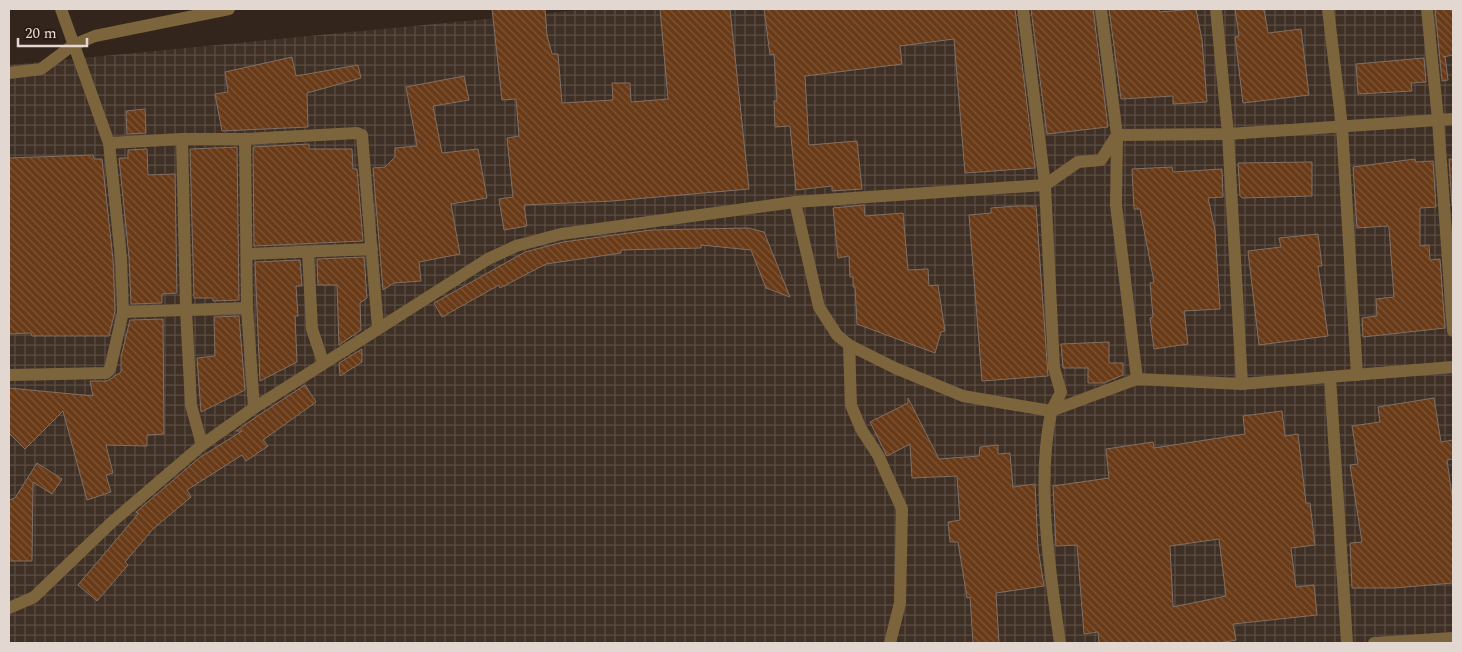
<svg xmlns="http://www.w3.org/2000/svg" width="1462" height="652" viewBox="0 0 1462 652" font-family="Spectral,serif">
	<style>
		.industrial { fill: url(#industrial-grid) }
		.building { fill: url(#building-back-hatch); stroke: #816f64; fill-rule: evenodd }
		.lines { fill: none; stroke-linecap: round; stroke-linejoin: round }
		.minor { stroke: #7c643d; stroke-width: 12 }
	</style>
	<defs>
		<pattern id="industrial-grid" width="8" height="8" patternUnits="userSpaceOnUse" patternTransform="scale(1.25)"><rect width="8" height="8" fill="#3f3025"/><path d="M0 4h8M4 0v8" fill="none" stroke="#5a4d44"/></pattern>
		<pattern id="building-back-hatch" width="6" height="6" patternUnits="userSpaceOnUse" patternTransform="scale(1.25)"><rect width="6" height="6" fill="#693a17"/><path d="M-1 5l2 2M0 0l6 6M5-1l2 2" fill="none" stroke="#7e5638"/></pattern>
	</defs>
	<rect width="100%" height="100%" fill="#34251c"/>
	<path class="industrial" d="M589,9H1453V643H9V65Z"/>
	<g class="building">
		<path d="M492,9H545L547,35L552,54H558L562,103L613,100L612,83H630L631,102L668,99L660,9H730L749,189L612,201L524,205L527,226L504,230L499,199L513,197L507,138L519,136L516,99L502,100Z"/>
		<path d="M764,9H1015L1035,168L965,173L954,39L900,46L902,64L805,76L809,145L857,141L862,189L832,191V186L796,190L790,126L775,127L774,101H777L774,54L770,55Z"/>
		<path d="M1031,9H1093L1108,127L1047,134Z"/>
		<path d="M1109,9H1159V12L1196,9L1202,40L1207,102L1173,104V96L1121,99Z"/>
		<path d="M1235,9H1264L1268,33L1301,29L1309,95L1243,103L1235,37L1239,36Z"/>
		<path d="M1435,9H1453V55L1443,57L1445,56L1448,80L1442,81Z"/>
		<path d="M292,57L296,76L358,65L361,78L307,93L308,127L222,131L215,94L228,92L225,72Z"/>
		<path d="M1424,58L1426,82L1411,83L1412,91L1358,94L1356,64Z"/>
		<path d="M464,76L469,100L433,106L442,153L478,149L487,198L451,204L460,254L419,262L421,281L394,283L383,290L373,168L385,167L395,157V148L417,146L406,87Z"/>
		<path d="M145,109L146,133L127,134L126,111Z"/>
		<path d="M309,144V149H352L353,169H357L363,241L254,246L253,147Z"/>
		<path d="M237,147L239,300L213,301V298H194L190,149Z"/>
		<path d="M147,149L148,175L175,174L177,293L162,294V303L131,304L129,257L119,158H128V150Z"/>
		<path d="M93,155L94,159H102L113,259L115,311L109,336H32L31,333L9,334V158Z"/>
		<path d="M1415,159L1416,162L1433,161L1436,207L1420,208V246L1429,245L1430,260L1440,259L1445,328L1363,337L1362,318L1377,316L1376,299L1394,297L1389,228L1388,226L1357,228L1353,167Z"/>
		<path d="M1449,159H1453V206H1452Z"/>
		<path d="M1312,162V196L1242,198L1240,196L1238,163Z"/>
		<path d="M1172,167L1173,172L1222,169L1223,197L1208,198L1215,230L1220,309L1184,311L1188,344L1154,349L1150,318L1153,317L1150,283L1154,282L1140,209H1134L1132,169Z"/>
		<path d="M864,205L865,216L903,213L908,270L928,269L929,286L938,285L945,331L941,332L935,353L857,324L855,287H853V277H850L849,256L838,258L833,208Z"/>
		<path d="M1016,206H1036L1048,376L982,381L969,215L991,213V208Z"/>
		<path d="M748,228L764,232L790,297L766,288L751,250L701,245V248L621,250V253L546,264L500,288L499,285L442,317L434,303L525,252L563,242L651,230Z"/>
		<path d="M1318,234L1322,266H1318L1328,336L1259,345L1248,251L1281,247L1279,238Z"/>
		<path d="M364,257L367,298L360,303L361,330L339,345L337,285H318L317,259Z"/>
		<path d="M300,260L302,286H296L298,316H295L297,362L260,381L255,262Z"/>
		<path d="M239,316L245,390L201,412L197,358L215,356L214,317Z"/>
		<path d="M163,319L164,434L147,435V446L106,445L113,473L106,475L111,492L87,500L63,411L25,449L9,433V388L93,396L90,381H107L121,372V357L130,320Z"/>
		<path d="M1109,342V363H1123V375L1104,383H1088V368H1063L1061,344Z"/>
		<path d="M362,349V362L340,376L339,363Z"/>
		<path d="M305,385L316,402L263,440L268,446L246,461L242,455L187,490L191,497L153,529L125,562L128,565L97,601L78,585L138,514L136,512L199,458L242,431H236L259,415Z"/>
		<path d="M908,398L939,459L979,456L980,447L998,445V454L1010,453L1013,487L1035,484L1038,548L1044,586L996,593L999,643H973L970,597L967,598L958,542H950L948,522L960,520L957,476L912,478L910,444L887,456L870,422L908,403Z"/>
		<path d="M1434,398L1441,442L1453,440V459L1447,460L1453,503V583L1394,588H1352L1350,543L1362,542L1350,465L1358,464L1352,426L1380,422L1378,407Z"/>
		<path d="M1282,411L1285,436L1298,434L1306,503H1310L1315,545L1291,548L1296,587L1314,585L1317,615L1233,624L1236,640L1219,643H1099L1098,632L1084,634L1077,545L1056,546L1053,486L1109,478L1106,449L1153,442L1154,448L1245,434L1243,416ZM1219,539L1226,596L1173,607L1170,546Z"/>
		<path d="M37,463L62,479L52,494L33,482L32,561H9V500L15,498Z"/>
	</g>
	<g class="lines">
		<g class="minor">
			<path d="M1023,9L1045,185L1054,368L1061,392C1058,399 1053,406 1051,413C1036,484 1050,572 1060,643"/>
			<path d="M1101,9L1117,135L1116,205L1137,379"/>
			<path d="M1216,9L1228,134L1242,384"/>
			<path d="M1328,9L1342,127L1357,375"/>
			<path d="M1427,9L1438,120L1453,331"/>
			<path d="M9,73L41,69L73,45L95,36L229,9"/>
			<path d="M182,139L186,310L191,405L202,445"/>
			<path d="M245,139L247,308L254,408"/>
			<path d="M109,143L182,139H245L357,133L362,135L378,328"/>
			<path d="M795,202L819,307L837,335L849,345L895,368L963,396L1051,411L1137,379L1242,384L1453,367"/>
			<path d="M308,252L312,329L323,362"/>
			<path d="M247,254L372,249"/>
			<path d="M123,312L247,308"/>
			<path d="M849,345L851,405L861,429L878,455L902,509L900,603L890,643"/>
			<path d="M9,375L106,373L110,369L123,312L121,258L109,143L61,9"/>
			<path d="M1330,377L1347,643"/>
			<path d="M9,608L34,597L112,522L202,445L254,408L488,259L516,246L561,234L795,202L1045,185L1078,162L1101,160L1117,135L1228,134L1453,119"/>
			<path d="M1374,643L1453,638"/>
		</g>
	</g>
	<rect width="1462" height="652" fill="none" stroke="#e2d8d1" stroke-width="20"/>
	<path d="M18 38v8h69v-8" fill="none" stroke="#e2d8d1" stroke-width="2.5"/>
	<text x="25" y="38" font-size="15" fill="#e2d8d1" stroke="#2a1c12" stroke-width="4" paint-order="stroke">20 m</text>
</svg>
